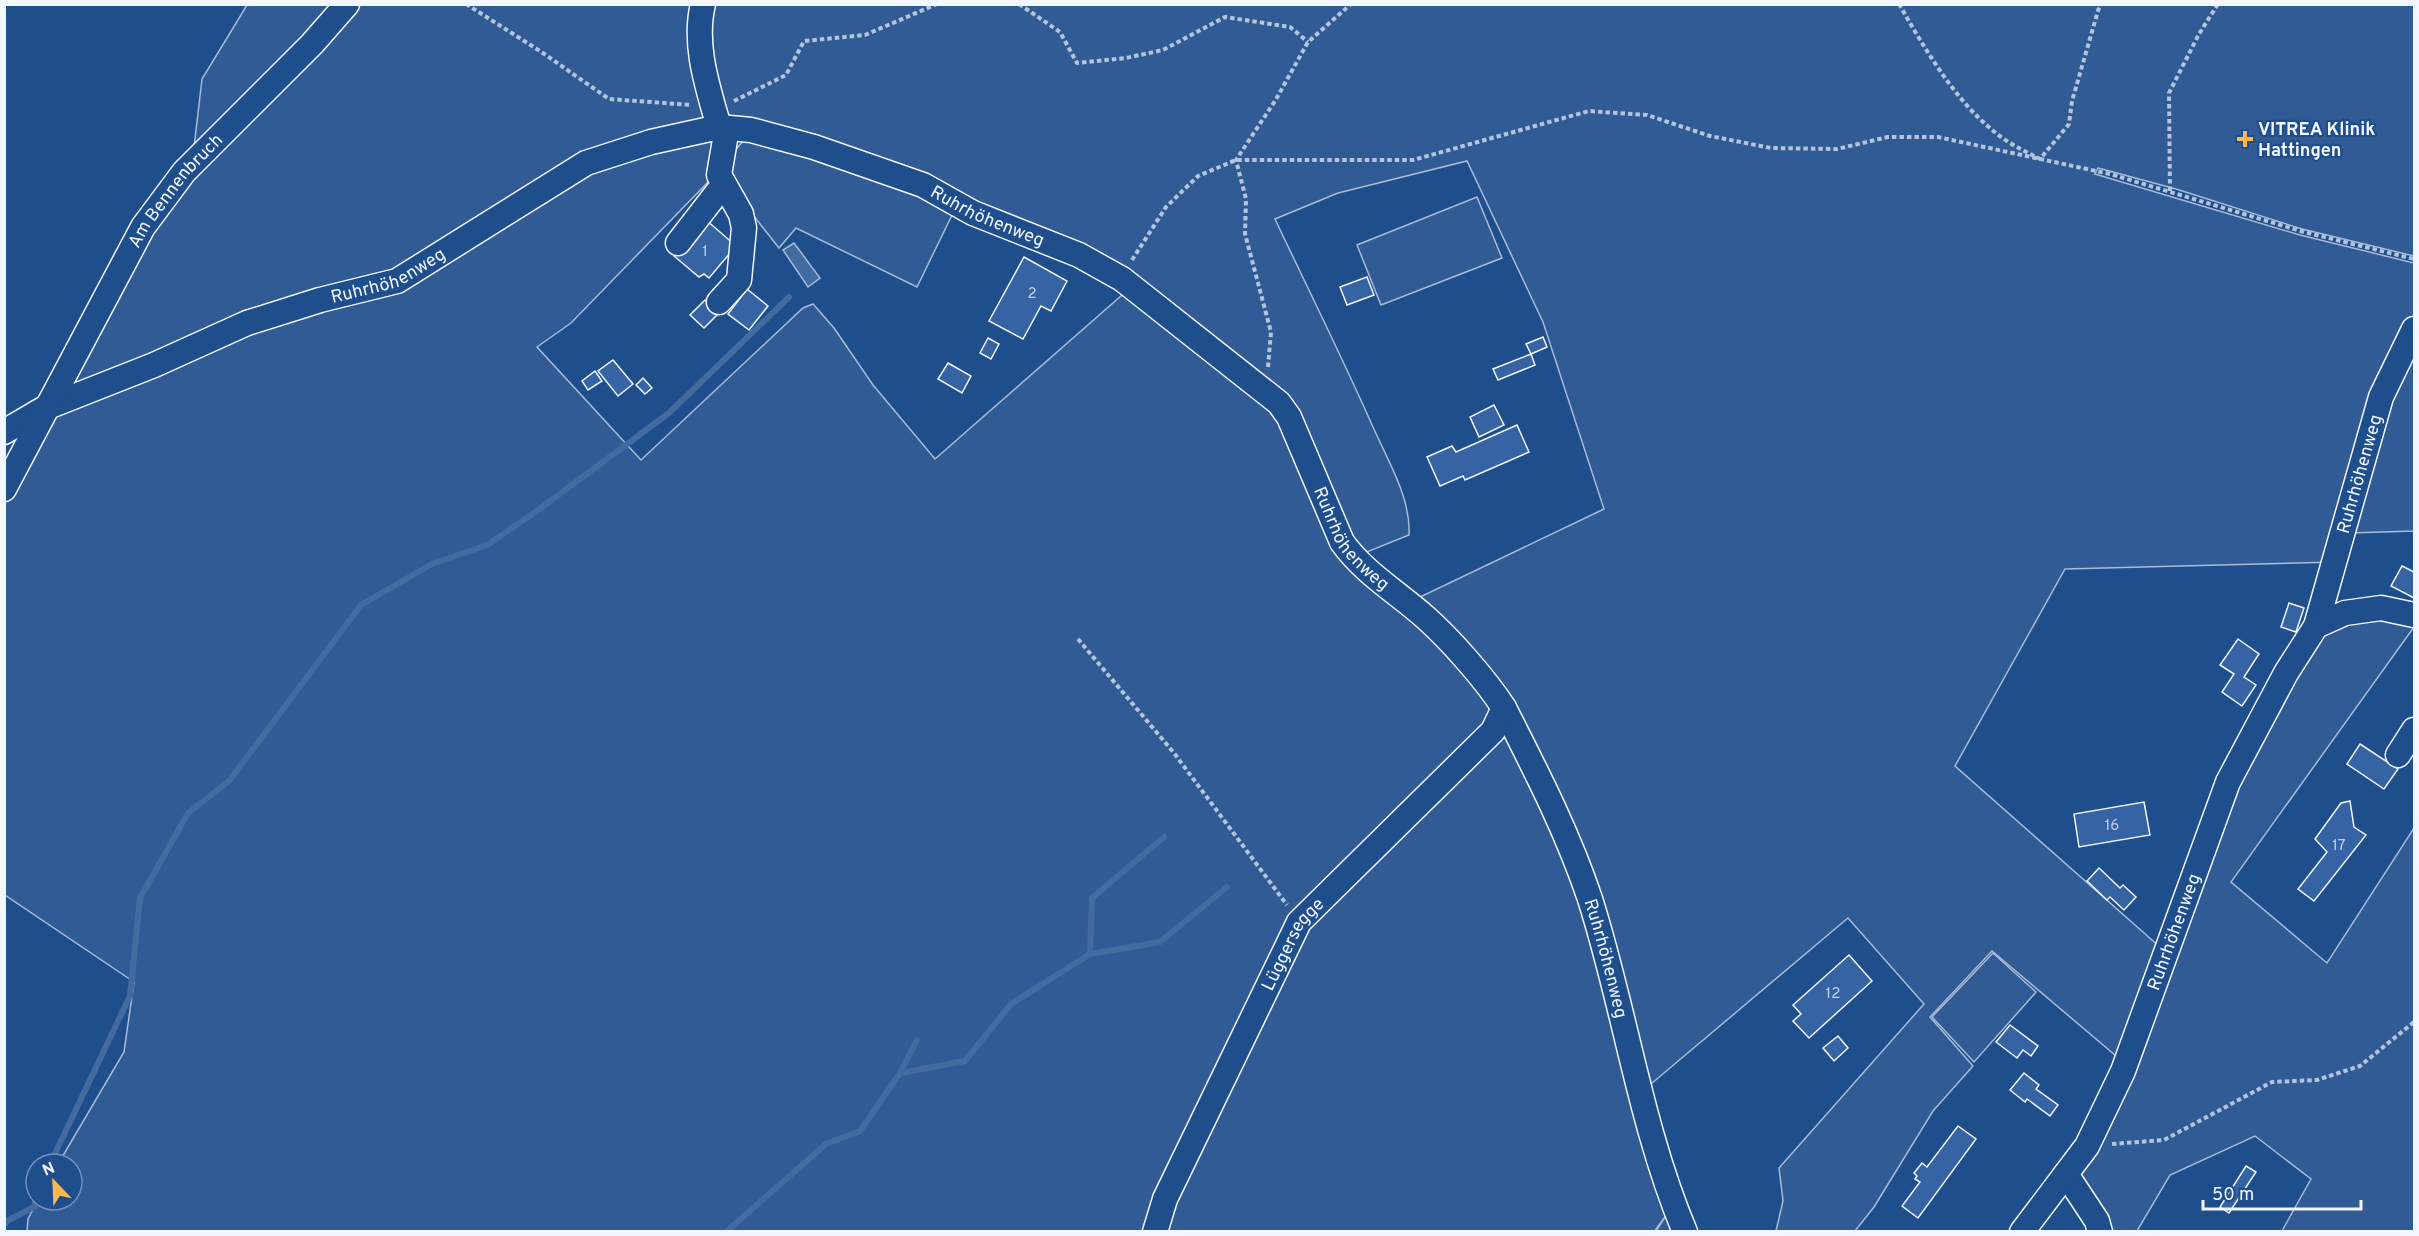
<svg xmlns="http://www.w3.org/2000/svg" width="2419" height="1236" viewBox="0 0 2419 1236" font-family="Overpass,sans-serif">
	<style>
		.green { fill: #305b95; stroke: #a8bbd7; stroke-width: 1.5 }
		.water { fill: #446ba0; stroke: #a8bbd7; stroke-width: 1.5 }
		.lines { fill: none; stroke-linecap: round; stroke-linejoin: round }
		.stream { stroke: #446ba0; stroke-width: 6 }
		.building { fill: #3563a3; stroke: #f2f6ff; stroke-width: 1.5 }
		.minor-casing { stroke: #f2f6ff; stroke-width: 27 }
		.path { stroke: #b3c4dc; stroke-width: 4; stroke-dasharray: 4.5 3; stroke-linecap: butt }
		.minor { stroke: #1f4e8c; stroke-width: 24 }
		.poi-dot { fill: #ffb74d; stroke: #1f4e8c; stroke-width: 2 }
		.labels { text-anchor: middle; stroke-width: 4.5; stroke-linejoin: round; paint-order: stroke }
		.number-label { font-size: 15px; fill: #c3d1e8 }
		.poi-label { font-size: 18px; font-weight: bold; fill: #f2f6ff; stroke: #1f4e8c; text-anchor: start }
		.street-label { font-size: 18px; fill: #f2f6ff; stroke: #1f4e8c }
	</style>
	<rect width="100%" height="100%" fill="#1f4e8c"/>
	<g class="green">
		<path d="M247,5H2414V256L2302,229L2176,189L2098,168L2095,174L2300,235L2414,263V349L2390,395L2377,375L2389,396L2338,562L2065,569L1955,766L2161,948L2122,1061L1992,951L1930,1017L1973,1066L1933,1111L1874,1207L1855,1231H1776L1783,1201L1779,1168L1924,1004L1848,918L1645,1089L1595,897L1555,800L1510,705L1420,597L1604,509L1543,322L1467,161L1338,193L1275,219C1308,289 1342,357 1373,427C1388,461 1411,498 1409,535L1362,554L1349,543L1336,516L1291,413L1123,275L1080,254L998,220L924,183L750,128L718,125L693,129L650,139L585,160L489,216L394,276L333,291V303L401,286L588,165L651,144L725,129L708,182L571,323L537,347L641,460L803,308L813,304L834,328L873,385L935,459L1129,289L1279,410L1286,417L1341,550L1370,578L1399,597L1424,619L1495,702L1547,802L1586,901L1670,1210L1680,1231H1656L1667,1214L1654,1232L27,1231L28,1219L38,1200H72V1164H58L124,1052L134,982L5,895V502L48,409L82,353L101,308L133,249L185,177L200,163L193,156L202,79Z"/>
		<path d="M752,135L955,209L917,287L796,228L779,248L749,210L727,170C732,154 737,144 752,135Z"/>
		<path d="M1477,197L1502,258L1381,305L1357,245Z"/>
		<path d="M2414,356V531L2349,533L2393,396Z"/>
		<path d="M2327,604L2414,616V627L2231,882L2327,963L2414,828V1231H2282L2311,1179L2255,1136L2170,1175L2137,1231H2096L2071,1172L2194,880Z"/>
		<path d="M1993,953L2036,992L1974,1062L1932,1017Z"/>
	</g>
	<path class="water" d="M794,243L820,278L808,287L783,250Z"/>
	<g class="lines">
		<g class="stream">
			<path d="M1090,954L1092,898L1164,837"/>
			<path d="M900,1073L917,1040"/>
			<path d="M50,1164L130,996L140,898L188,813L229,781L361,605L432,564L487,545L534,513L669,413L789,297"/>
			<path d="M4,1226L7,1221L34,1207L36,1200"/>
			<path d="M726,1232L826,1144L860,1131L900,1073L965,1061L1011,1004L1090,954L1160,942L1227,887"/>
		</g>
	</g>
	<g class="building">
		<path d="M705,219L736,246L709,278L704,274L699,277L674,256Z"/>
		<path d="M1024,257L1067,281L1051,311L1041,306L1023,339L989,321Z"/>
		<path d="M1367,277L1374,295L1347,305L1340,287Z"/>
		<path d="M747,289L768,306L749,330L728,314Z"/>
		<path d="M705,300L719,313L704,328L690,315Z"/>
		<path d="M1543,337L1547,347L1531,354L1526,344Z"/>
		<path d="M988,338L999,344L991,359L980,353Z"/>
		<path d="M1531,354L1535,365L1498,380L1493,369Z"/>
		<path d="M613,360L633,384L618,396L598,371Z"/>
		<path d="M948,363L971,376L962,393L938,379Z"/>
		<path d="M595,371L602,381L588,390L582,381Z"/>
		<path d="M643,378L652,388L645,394L636,385Z"/>
		<path d="M1494,405L1504,425L1479,437L1470,417Z"/>
		<path d="M1517,425L1529,452L1465,480L1463,476L1440,486L1427,457L1452,446L1456,452Z"/>
		<path d="M2402,566L2414,572V598L2391,586Z"/>
		<path d="M2289,603L2304,608L2296,632L2281,627Z"/>
		<path d="M2238,639L2259,654L2244,677L2256,685L2242,706L2222,692L2234,674L2220,665Z"/>
		<path d="M2360,744L2398,769L2384,789L2347,764Z"/>
		<path d="M2350,801L2354,827L2366,835L2314,901L2298,889L2327,852L2315,839L2341,803Z"/>
		<path d="M2144,802L2150,835L2079,847L2074,814Z"/>
		<path d="M2099,868L2120,888L2123,885L2136,897L2124,910L2110,897L2107,900L2087,881Z"/>
		<path d="M1849,955L1872,981L1809,1038L1793,1021L1801,1014L1793,1005Z"/>
		<path d="M2010,1025L2038,1046L2031,1056L2023,1050L2017,1058L1996,1042Z"/>
		<path d="M1838,1036L1848,1048L1834,1061L1823,1048Z"/>
		<path d="M2024,1073L2039,1085L2036,1089L2058,1105L2050,1116L2027,1099L2025,1102L2010,1090Z"/>
		<path d="M1958,1126L1976,1139L1918,1218L1902,1206L1920,1182L1915,1179L1917,1176L1914,1173L1922,1163L1927,1167Z"/>
		<path d="M2246,1166L2256,1172L2229,1213L2220,1207Z"/>
	</g>
	<g class="lines">
		<g class="minor-casing">
			<g id="minor">
				<path d="M703,4C693,45 708,88 719,127"/>
				<path d="M678,243L723,185"/>
				<path d="M719,302L739,280L744,228L741,214L719,175L727,128"/>
				<path id="s1" d="M4,432L45,408L154,365L247,323L320,300L397,281L586,163L651,142L719,127L751,130L814,147L923,185L973,213L1079,255L1122,279L1279,403L1289,417L1342,542C1364,573 1397,592 1425,617C1450,639 1486,680 1504,708C1536,771 1568,833 1590,899C1625,1009 1640,1125 1685,1232"/>
				<path id="s2" d="M4,489L143,227L184,172L312,44L347,4"/>
				<path id="s3" d="M2316,626L2381,397L2414,329"/>
				<path d="M2398,755L2414,730"/>
				<path d="M2066,1174L2097,1221L2100,1232"/>
				<path id="s4" d="M1155,1232L1165,1199L1299,922L1493,731L1504,708"/>
				<path id="s5" d="M2022,1232L2087,1146L2123,1071L2228,782L2286,673L2316,626L2345,613L2381,608L2414,615"/>
			</g>
		</g>
		<g class="path">
			<path d="M466,4L540,51L609,99L692,105"/>
			<path d="M1019,4L1060,32L1077,63L1126,58L1163,50L1225,17L1290,27L1308,42"/>
			<path d="M1899,4C1925,49 1955,101 1996,133C2009,144 2025,151 2040,159L2069,124L2072,101L2100,4"/>
			<path d="M734,101L786,75L804,41L865,35L937,4"/>
			<path d="M2170,191L2169,93L2199,34L2218,4"/>
			<path d="M1132,260L1166,207L1198,176L1236,160H1413L1589,111L1647,115L1710,136L1771,148L1837,149L1888,137H1938L2110,174L2304,232L2414,259"/>
			<path d="M1268,367L1271,332L1245,234L1246,199L1236,160L1275,101L1308,42L1351,4"/>
			<path d="M1078,639L1174,753L1287,905"/>
			<path d="M2112,1144L2164,1140L2272,1082L2317,1080L2360,1066L2414,1022"/>
		</g>
		<use href="#minor" class="minor"/>
	</g>
	<path class="poi-dot" d="M2242 130h6v6h6v6h-6v6h-6v-6h-6v-6h6z"/>
	<g class="labels">
		<g class="number-label">
			<text x="705" y="256">1</text>
			<text x="1032" y="298">2</text>
			<text x="2112" y="830">16</text>
			<text x="2339" y="850">17</text>
			<text x="1833" y="998">12</text>
		</g>
		<g class="poi-label">
			<text x="2258" y="135">VITREA Klinik<tspan x="2258" dy="21">Hattingen</tspan></text>
		</g>
		<g class="street-label">
			<text dy="6" stroke="none"><textPath href="#s2" startOffset="345">Am Bennenbruch</textPath></text>
			<text dy="6" stroke="none"><textPath href="#s1" startOffset="1068">Ruhrhöhenweg</textPath></text>
			<text dy="6" stroke="none"><textPath href="#s1" startOffset="416">Ruhrhöhenweg</textPath></text>
			<text dy="6" stroke="none"><textPath href="#s3" startOffset="158">Ruhrhöhenweg</textPath></text>
			<text dy="6" stroke="none"><textPath href="#s1" startOffset="1572">Ruhrhöhenweg</textPath></text>
			<text dy="6" stroke="none"><textPath href="#s5" startOffset="339">Ruhrhöhenweg</textPath></text>
			<text dy="6" stroke="none"><textPath href="#s4" startOffset="320">Lüggersegge</textPath></text>
			<text dy="6" stroke="none"><textPath href="#s1" startOffset="2074">Ruhrhöhenweg</textPath></text>
		</g>
	</g>
	<rect width="2419" height="1236" fill="none" stroke="#f2f6ff" stroke-width="12"/>
	<g transform="translate(54 1182) rotate(337)"><circle r="28" fill="#1f4e8c" stroke="#7391ba" stroke-width="1.5"/>
	<path d="M0-4.5L10 22L0 15L-10 22Z" fill="#ffb74d"/>
	<text y="-9" font-size="16" font-weight="bold" text-anchor="middle" fill="#f2f6ff">N</text>
	</g>
	<path d="M2203 1200v9h158v-9" fill="none" stroke="#f2f6ff" stroke-width="3"/>
	<text x="2212" y="1200" font-size="18" fill="#f2f6ff" stroke="#1f4e8c" stroke-width="4.5" paint-order="stroke">50 m</text>
</svg>
